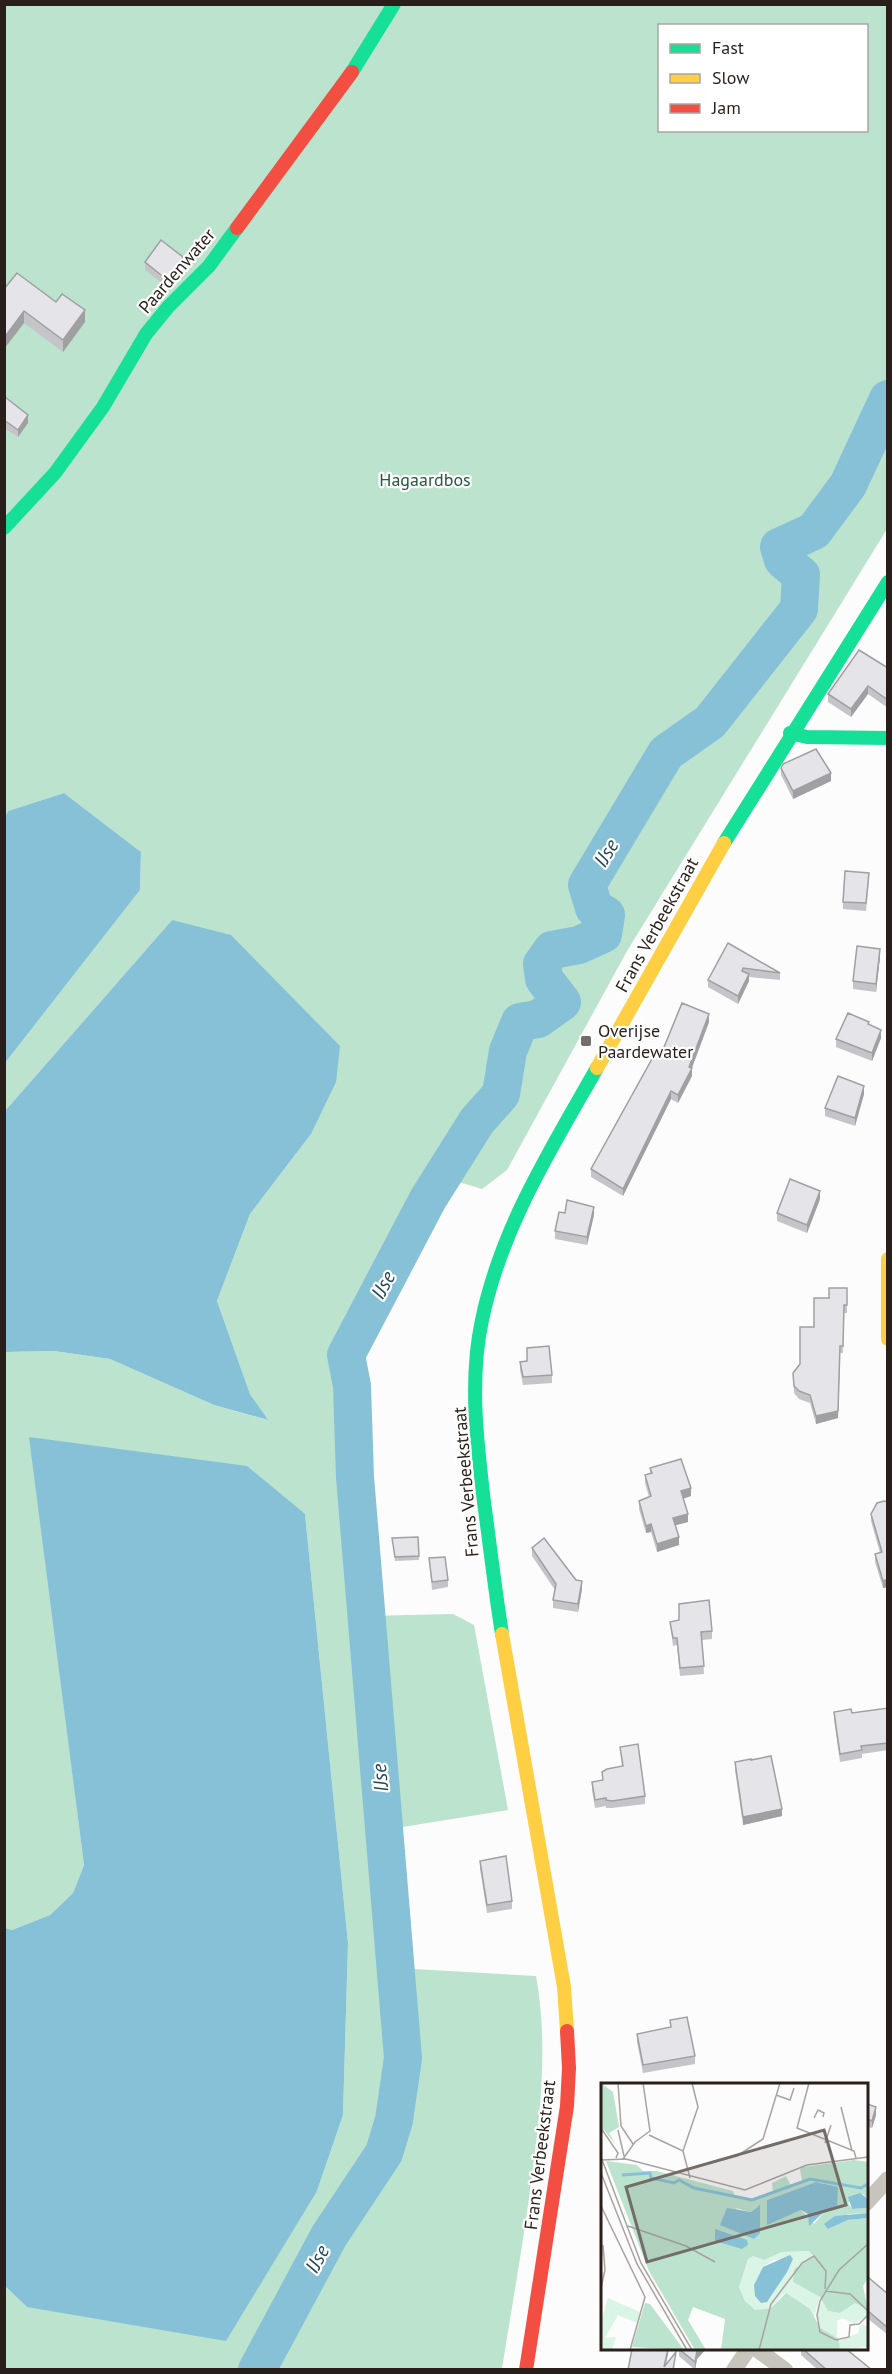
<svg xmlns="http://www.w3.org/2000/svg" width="892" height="2374" viewBox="0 0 892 2374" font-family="'PT Sans',sans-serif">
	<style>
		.forest { fill: #bbe3ce; fill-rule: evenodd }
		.water { fill: #87c1d7 }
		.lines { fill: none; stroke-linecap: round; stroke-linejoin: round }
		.river { stroke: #87c1d7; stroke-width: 38 }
		.street { stroke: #c6c4bb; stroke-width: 16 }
		.fast { stroke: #16e098; stroke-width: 14 }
		.slow { stroke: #ffcf43; stroke-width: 14 }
		.jam { stroke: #f24e42; stroke-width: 14 }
		.wall { fill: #c5c4c8 }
		.shaded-wall { fill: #a0a0a3 }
		.building { fill: #e5e4e9; stroke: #a0a0a3; stroke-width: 1.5 }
		.poi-dot { fill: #736c68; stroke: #fff; stroke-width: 2 }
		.labels { text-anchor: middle; stroke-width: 4.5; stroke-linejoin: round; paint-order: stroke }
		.street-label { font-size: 18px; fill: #291e19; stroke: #fff }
		.park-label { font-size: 18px; fill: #21583e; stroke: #fff }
		.poi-label { font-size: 18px; fill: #291e19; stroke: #fff; text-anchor: start }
		.water-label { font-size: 20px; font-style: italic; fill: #224755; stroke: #fff }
		.inset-river { fill: none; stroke: #87c1d7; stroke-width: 3 }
		.inset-road { fill: none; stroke: #a8a3a1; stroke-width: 1.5 }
		.view { fill: #736c68; fill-opacity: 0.15; stroke: #736c68; stroke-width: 3 }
		.inset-edge { fill: none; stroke: #291e19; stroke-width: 3 }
	</style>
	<rect width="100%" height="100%" fill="#fcfcfc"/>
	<path class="forest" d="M5,5H887V529L627,951L507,1170L482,1189L443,1177L428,1199L346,1355L352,1386L355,1477L366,1616L453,1614L474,1625L508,1810L384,1830L396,1968L536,1976C548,2043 541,2108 532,2175C524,2240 512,2305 502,2369H5V2286L27,2307L317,2191L343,2115L348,1943L305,1514L30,1437L84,1865L73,1893L50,1915L12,1930L4,1928L5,1352L54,1351L110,1359L214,1405L267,1420L250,1394L217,1301L250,1214L311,1134L172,920L5,1111V1063L140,890L141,852L64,793L8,811L5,817ZM660,26H866V130H660Z"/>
	<g class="water">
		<path d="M64,793L141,852L140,890L5,1063V817L8,811Z"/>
		<path d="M172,920L231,935L340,1046L336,1082L311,1134L250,1214L217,1301L250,1394L268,1420L214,1405L110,1359L54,1351L5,1352V1111Z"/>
		<path d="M29,1437L247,1466L305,1514L348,1943L343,2115L317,2191L226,2341L27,2307L5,2286V1928L12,1930L50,1915L73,1893L84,1865Z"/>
	</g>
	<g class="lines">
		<path class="river" d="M257,2370L329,2236L384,2153L394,2120L403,2058L355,1477L352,1386L346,1355L428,1199L477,1121L501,1094L508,1051L520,1022L538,1019L562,1002L544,979L542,964L552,950L579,945L603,934L606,915L594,908L587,885L666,753L710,722L799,609L801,575L783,560L779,547L814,531L848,485L888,399"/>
		<g class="street">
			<path d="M866,2203L888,2179"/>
			<path d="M755,2348L785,2370"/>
			<path d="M734,2370L749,2348"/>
		</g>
		<g class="fast">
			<path d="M352,72L394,4"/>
			<path d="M4,528L55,473L103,407L146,334L168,307L209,266L237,228"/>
			<path d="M790,733L807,737L888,738"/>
			<path d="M724,843L888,582"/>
			<path d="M502,1634C495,1590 490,1546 484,1502C477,1442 469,1380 482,1320C501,1228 551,1149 597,1068"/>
		</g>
		<g class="slow">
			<path d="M597,1068L724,843"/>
			<path d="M888,1259V1339"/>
			<path d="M502,1634L564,1987L567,2031"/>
		</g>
		<g class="jam">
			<path d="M237,228L352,72"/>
			<path d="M526,2370L567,2106L569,2068L567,2031"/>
		</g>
	</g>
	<g class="wall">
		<path d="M145,262L183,265L166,286L145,270Z"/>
		<path d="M4,289L56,302L85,322L63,352L24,323L4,349Z"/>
		<path d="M4,398L28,423L18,437L4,428Z"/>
		<path d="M888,668V708L868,694L851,717L828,702V694Z"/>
		<path d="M781,768L831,781L793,799L781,775Z"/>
		<path d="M869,881L866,911L843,909V902Z"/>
		<path d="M728,943L780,973V980L749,977V981L738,1004L708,987V980Z"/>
		<path d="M880,957L876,992L853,989V981Z"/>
		<path d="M709,1022L692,1068V1076L678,1103L671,1099L623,1196L591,1177V1169L662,1052Z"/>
		<path d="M881,1038L872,1061L836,1047V1039Z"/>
		<path d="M864,1094L855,1126L825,1116V1108Z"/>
		<path d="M820,1199L807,1233L777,1221V1213Z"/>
		<path d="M594,1215L587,1245L555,1239V1231Z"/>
		<path d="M847,1288V1313H844L843,1353H840L838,1418L816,1424L810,1403L799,1399L794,1393L793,1373L800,1364L814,1327L829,1298Z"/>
		<path d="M520,1362L552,1375V1383L523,1385L520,1370Z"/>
		<path d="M650,1468L691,1496L683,1499L688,1522L675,1525L679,1545L657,1552L651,1532L646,1533L639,1509V1501L649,1497L645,1483V1475L650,1474Z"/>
		<path d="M888,1502V1587L883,1588L875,1562V1554L880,1553L871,1521V1514Z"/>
		<path d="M418,1537L419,1560L395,1561L392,1538Z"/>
		<path d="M532,1548L582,1589L578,1612L553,1608V1600L555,1590L532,1556Z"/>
		<path d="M429,1558L448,1580V1587L432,1590Z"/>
		<path d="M670,1622L712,1631V1639L702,1640L704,1674L680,1676L677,1645L673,1646Z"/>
		<path d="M888,1708V1750L862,1754V1758L840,1762L834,1720V1712L852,1713Z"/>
		<path d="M620,1747L645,1796V1804L612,1808H606V1806L595,1808L592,1790V1782L602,1780V1772L622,1766Z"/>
		<path d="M735,1762L782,1816L743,1825L735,1770Z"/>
		<path d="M480,1861L512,1901V1909L487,1913L480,1869Z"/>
		<path d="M670,2020L695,2056V2064L643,2073L637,2042V2034L670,2027Z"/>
		<path d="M867,2104L876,2115L872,2128L867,2127Z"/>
		<path d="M867,2281L888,2294V2335L867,2318Z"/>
		<path d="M679,2349H706L697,2359L695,2370L679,2356Z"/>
		<path d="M801,2349H846L872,2370H818L801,2355Z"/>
	</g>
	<g class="shaded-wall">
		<path d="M183,257V265L166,286V279Z"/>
		<path d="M85,310V322L63,352V340Z"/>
		<path d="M24,311V323L4,349V338Z"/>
		<path d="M28,415V423L18,437V430Z"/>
		<path d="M868,686V694L851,717V709Z"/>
		<path d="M831,773V781L793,799V791Z"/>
		<path d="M880,949V957L876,992V984Z"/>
		<path d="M749,974V981L738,1004V996Z"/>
		<path d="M709,1014V1022L691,1070L692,1068V1076L678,1103V1095Z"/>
		<path d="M881,1030V1038L872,1061V1053Z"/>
		<path d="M864,1086V1094L855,1126V1118Z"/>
		<path d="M671,1091V1099L623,1196V1189Z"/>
		<path d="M820,1191V1199L807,1233V1225Z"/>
		<path d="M594,1207V1215L587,1245V1237Z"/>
		<path d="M840,1353L838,1418L816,1424V1416Z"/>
		<path d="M691,1488V1496L681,1499V1491Z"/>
		<path d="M688,1514V1522L673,1526V1518Z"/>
		<path d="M651,1524V1532L646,1533V1526Z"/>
		<path d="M679,1537V1545L657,1552V1544Z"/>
		<path d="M888,1579V1587L883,1588V1581Z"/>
		<path d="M582,1581V1589L578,1612V1604Z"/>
		<path d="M782,1809V1816L743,1825V1817Z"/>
		<path d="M876,2107V2115L872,2128V2121Z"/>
		<path d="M668,2349H669L665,2370H664Z"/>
		<path d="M699,2349H706L697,2359L695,2370V2362L697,2351Z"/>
	</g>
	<g class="building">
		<path d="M161,240L183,257L166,279L145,262Z"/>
		<path d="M17,273L56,302L62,294L85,310L63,340L24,311L4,338V289Z"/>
		<path d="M5,397L28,415L18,430L4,420Z"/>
		<path d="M859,650L888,668V700L868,686L851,709L828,694Z"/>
		<path d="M816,749L831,773L793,791L781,768L783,764Z"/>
		<path d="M845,871L869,873L866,903L843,902Z"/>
		<path d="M728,943L780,973L743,968L742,971L749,974L738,996L708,980Z"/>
		<path d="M857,946L880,949L876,984L853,981Z"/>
		<path d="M682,1003L709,1014L689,1067L692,1068L678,1095L671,1091L623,1189L591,1169L657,1050L662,1052Z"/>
		<path d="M848,1013L869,1022L868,1024L881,1030L872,1053L836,1039Z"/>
		<path d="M838,1076L864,1086L855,1118L825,1108Z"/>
		<path d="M790,1179L820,1191L807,1225L777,1213Z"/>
		<path d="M567,1200L594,1207L587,1237L555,1231L559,1212L565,1213Z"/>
		<path d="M829,1288H847V1305H844L843,1346H840L838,1411L816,1416L810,1395L799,1391L794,1386L793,1373L800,1364V1327H814V1298H829Z"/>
		<path d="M549,1346L552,1375L523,1377L520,1362L527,1361V1348Z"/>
		<path d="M681,1459L691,1488L681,1491L688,1514L673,1518L679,1537L657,1544L651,1524L646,1526L639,1501L651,1496L645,1475L652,1473L650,1468Z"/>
		<path d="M884,1501L888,1502V1579L883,1581L875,1554L882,1552L871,1514L877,1503Z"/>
		<path d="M418,1537L419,1556L395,1557L392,1538Z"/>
		<path d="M544,1538L576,1580L582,1581L578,1604L553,1600L556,1584L532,1548Z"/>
		<path d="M445,1557L448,1580L432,1582L429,1558Z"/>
		<path d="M709,1600L712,1631L701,1632L704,1666L680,1668L677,1638H673L670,1622L679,1620V1604Z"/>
		<path d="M888,1708V1743L861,1746L862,1750L840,1754L834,1712L851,1709L852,1713Z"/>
		<path d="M638,1744L645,1796L612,1801L606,1800V1798L595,1800L592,1782L603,1780L602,1772L607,1769L623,1766L620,1747Z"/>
		<path d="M771,1756L782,1809L743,1817L735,1762L751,1759V1760Z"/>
		<path d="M506,1856L512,1901L487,1905L480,1861Z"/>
		<path d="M687,2017L695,2056L643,2065L637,2034L671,2027L670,2020Z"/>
		<path d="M867,2104L876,2107L872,2121L867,2119Z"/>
		<path d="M869,2278L888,2294V2328L867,2310V2281Z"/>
		<path d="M632,2349H668L664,2367L676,2352L673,2370H628Z"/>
		<path d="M679,2349H699L697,2351L695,2362Z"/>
		<path d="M803,2349H846L872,2370H827Z"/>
	</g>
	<rect class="poi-dot" x="580" y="1035" width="12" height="12" rx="3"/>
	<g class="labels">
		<g class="street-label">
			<text transform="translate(177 271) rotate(-49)" y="6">Paardenwater</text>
			<text transform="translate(657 925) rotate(-61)" y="6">Frans Verbeekstraat</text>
			<text transform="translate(466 1482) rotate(-95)" y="6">Frans Verbeekstraat</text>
			<text transform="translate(540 2155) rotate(-83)" y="6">Frans Verbeekstraat</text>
		</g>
		<g class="park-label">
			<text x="425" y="486">Hagaardbos</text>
		</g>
		<g class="poi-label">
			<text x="598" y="1037">Overijse<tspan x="598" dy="21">Paardewater</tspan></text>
		</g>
		<g class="water-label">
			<text transform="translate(606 853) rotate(-59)" y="7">IJse</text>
			<text transform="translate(383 1285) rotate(-62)" y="7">IJse</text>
			<text transform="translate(380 1778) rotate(-95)" y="7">IJse</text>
			<text transform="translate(317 2259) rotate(-62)" y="7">IJse</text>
		</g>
	</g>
	<g transform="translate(601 2083)">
		<rect width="267" height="267" fill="#fcfcfc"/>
		<path d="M208,168L213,174L192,199L219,214L213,234L209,226L183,210L170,225L154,227L144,218L138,204L147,176L152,173L163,177L181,169ZM192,176L169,215L153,207L162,184L173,177ZM7,215L39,229L36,240L17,232L4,255L15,254L11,267H0V238ZM221,217L227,228L239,230L254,220L266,226L267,232L253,241L241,235L236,238V255L219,245L216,230ZM259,242L267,243V267L265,264L239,267L238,258L257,250Z" fill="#daf5e5" fill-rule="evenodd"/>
		<path d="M0,0L12,9L18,44L8,50L15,62L0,43ZM253,77L267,79V116L262,111L247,120L251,126L267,125V130L247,131L227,146L247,137L267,135V195L262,203L267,227L254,220L239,230L227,228L219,214L192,199L193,186L213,174L208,168L181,169L163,177L152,173L147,176L138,204L144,218L154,227L170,225L185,210L209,226L219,245L238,256L239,267H120L124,236L92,224L87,237L105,267H94L48,188L5,78L36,82L42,88H56L132,108L134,113L151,117L172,109L171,100L185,93L190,103L201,98L199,86L203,84ZM215,99L222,100L236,126L224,128L213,141L200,127L166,141V117ZM158,123L159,146L134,125L150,129ZM44,220L49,221L83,267L31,264Z" fill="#bbe3ce" fill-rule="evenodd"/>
		<path d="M215,99L237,104L236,126L224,128L208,143L207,131L200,127L166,142V117ZM259,110L267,116V125L251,126L247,114ZM159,122V150L153,156L119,142L126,125L150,129ZM267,130V135L247,137L227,146L223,141L234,133ZM114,146L146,157L147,162L141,166L114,158ZM189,172L192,176L186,189L166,219L160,220L154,213L153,202L162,184Z" fill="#87c1d7"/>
		<path class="inset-river" d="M21,92L49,90L50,95L73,100L78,97L93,105L151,117L209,96L260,105L267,101"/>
		<path class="inset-road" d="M17,0L20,43L32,61M208,0L196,45L253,68L255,75M175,12L189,17L193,5M240,24L251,68M213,35L217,27L223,30L222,34M0,45L17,70L15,75M17,47L23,73M48,52L82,68L89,95M224,60L230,42M82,68L97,24L91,0M0,74L40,180L91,267M22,76L34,59L49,48L42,0M0,77L25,76L144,107L206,82L267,74M87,86L136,73L162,56L179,0M0,90L36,181L86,267M0,123L44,214L29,267M27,143L85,163L114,179M267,161L238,187L219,218L216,232L219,249L235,257L248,254L249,242L258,241L267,232M0,205L4,187L2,162M224,208L249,211L267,228M158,267L170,221L201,180L213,173L225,188L224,206"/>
		<path class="view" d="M223,47L245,122L46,179L25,104Z"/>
		<rect width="267" height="267" class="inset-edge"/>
	</g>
	<rect width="892" height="2374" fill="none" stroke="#291e19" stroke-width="12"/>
	<rect x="658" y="24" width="210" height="108" fill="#ffffff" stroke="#a9a5a3" stroke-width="1.5"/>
	<rect x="670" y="44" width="30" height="9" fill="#16e098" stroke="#a9a5a3" stroke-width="1.5"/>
	<text x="712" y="54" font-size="18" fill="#291e19">Fast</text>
	<rect x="670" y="74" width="30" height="9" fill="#ffcf43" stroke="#a9a5a3" stroke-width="1.5"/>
	<text x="712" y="84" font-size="18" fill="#291e19">Slow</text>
	<rect x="670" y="104" width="30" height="9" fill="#f24e42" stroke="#a9a5a3" stroke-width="1.5"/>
	<text x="712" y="114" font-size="18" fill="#291e19">Jam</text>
</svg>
